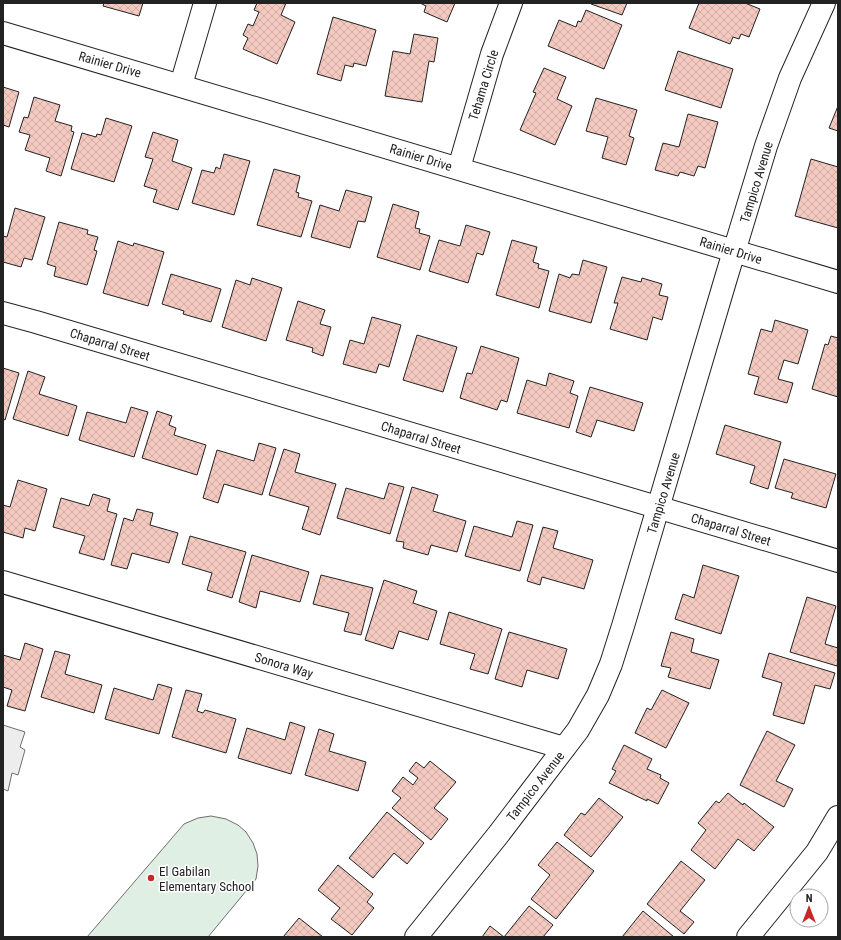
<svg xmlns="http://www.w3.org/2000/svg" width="841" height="940" viewBox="0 0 841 940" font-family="'Roboto Condensed',sans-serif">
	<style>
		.park { fill: #e0efe3; stroke: #6f6f6f }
		.parking { fill: #ededed; stroke: #6f6f6f }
		.building { fill: url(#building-cross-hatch); stroke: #222 }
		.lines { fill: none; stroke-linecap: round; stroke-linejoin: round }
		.minor-casing { stroke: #222; stroke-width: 24 }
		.minor { stroke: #fff; stroke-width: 22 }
		.poi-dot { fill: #c62828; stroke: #fff; stroke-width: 1.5 }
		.labels { text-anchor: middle; stroke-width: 3; stroke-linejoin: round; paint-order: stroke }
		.street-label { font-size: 13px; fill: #222; stroke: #fff }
		.poi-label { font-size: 13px; fill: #222; stroke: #fff; text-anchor: start }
	</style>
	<defs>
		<pattern id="building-cross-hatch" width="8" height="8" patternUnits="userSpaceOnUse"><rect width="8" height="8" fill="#f3c9c0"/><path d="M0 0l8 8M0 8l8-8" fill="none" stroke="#d0aca5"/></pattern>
	</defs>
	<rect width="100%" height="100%" fill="#fff"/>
	<path class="park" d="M211,816L226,819L238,825L246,832L253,843L257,854L258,866L256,879L208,937H87L184,824L198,818Z"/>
	<path class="parking" d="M3,725L25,732L20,747L25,750L18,775L12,773L8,791L3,789Z"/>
	<g class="building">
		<path d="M104,3H143L139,16L103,6Z"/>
		<path d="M257,3H286L281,15L295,22L277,64L243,49L248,38L243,35L248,24L253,26L259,12L254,10Z"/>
		<path d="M420,3H455L447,22L424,12L426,6Z"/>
		<path d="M592,3H627L622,15L591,4Z"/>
		<path d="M699,3H745L760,9L749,37L741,34L739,39L733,37L730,44L689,28Z"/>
		<path d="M586,10L622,25L604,69L548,46L559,20L576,27L578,21L581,22Z"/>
		<path d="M333,17L376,30L366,66L354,63L353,67L345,65L341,81L317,74Z"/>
		<path d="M414,34L438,38L434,62L429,61L422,102L385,96L393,51L410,54Z"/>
		<path d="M678,51L733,69L721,108L665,90Z"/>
		<path d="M544,68L566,77L557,99L572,106L555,145L520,130L536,93L533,92Z"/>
		<path d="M3,87L19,92L9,127L3,125Z"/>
		<path d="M34,97L60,105L55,121L72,126L71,131L74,132L61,176L46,171L50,158L25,150L30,135L19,132L24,117L28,118Z"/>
		<path d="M596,98L637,110L629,136L634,138L626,165L602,158L608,137L586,131Z"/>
		<path d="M838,106V131L829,128Z"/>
		<path d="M688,114L718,122L705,168L698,166L694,176L680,172L678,176L655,170L663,143L679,147Z"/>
		<path d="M106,118L132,126L114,182L71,169L82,133L96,137L97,134L101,135Z"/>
		<path d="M153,132L178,140L172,161L192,168L178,210L153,202L157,190L144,186L153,159L145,157Z"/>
		<path d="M224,154L250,161L234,215L192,203L202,170L214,173L216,167L220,169Z"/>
		<path d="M811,159L838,167V228L795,216Z"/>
		<path d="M274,169L300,176L296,192L299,193L298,197L312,201L301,237L257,225Z"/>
		<path d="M346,190L372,197L365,222L358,221L350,248L311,237L320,205L339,211Z"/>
		<path d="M393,204L419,212L415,228L420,229L419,233L430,236L420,270L377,257Z"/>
		<path d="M15,208L45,217L32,260L24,258L21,267L3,262V236L7,237Z"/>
		<path d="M59,222L88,230L87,234L98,237L94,250L97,251L87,285L54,276L56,267L47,264Z"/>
		<path d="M466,225L490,232L483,255L477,253L468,283L429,271L439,240L460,246Z"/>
		<path d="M512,240L537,247L533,262L539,264L538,268L549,271L539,308L496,295Z"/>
		<path d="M118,241L133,246L134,243L164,252L148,306L103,293Z"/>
		<path d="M583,260L607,267L591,323L549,311L559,274L570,278L572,274L579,275Z"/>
		<path d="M171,274L221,289L211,322L183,314L184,311L162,304Z"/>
		<path d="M622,277L641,282L642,278L662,284L659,295L668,297L662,320L653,317L647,340L610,329L618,303H614Z"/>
		<path d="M252,278L282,288L266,341L222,327L236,280L250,285Z"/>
		<path d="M298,301L325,310L320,324L331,327L323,356L312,352L313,348L286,340Z"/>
		<path d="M372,317L401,325L389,367L379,364L376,373L343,364L350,340L364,344Z"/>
		<path d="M775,320L808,330L798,364L784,360L778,379L793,383L787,403L754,394L759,377L748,374L761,329L772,332Z"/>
		<path d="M417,335L457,347L443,392L403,380Z"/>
		<path d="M831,336L838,338V397L812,389L825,344L828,345Z"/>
		<path d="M481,346L519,358L507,402L501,400L497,410L460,398L467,373L472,374Z"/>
		<path d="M3,368L19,373L5,420L3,419Z"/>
		<path d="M28,371L45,377L39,394L77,406L68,436L13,419Z"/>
		<path d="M549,373L574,381L570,393L578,396L569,428L517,413L527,380L546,386Z"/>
		<path d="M590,387L643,403L634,431L597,420L591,437L576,432Z"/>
		<path d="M131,407L148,412L134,457L79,440L87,412L126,423Z"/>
		<path d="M157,411L172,416L169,425L176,428L174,435L206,445L197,475L142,458Z"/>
		<path d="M725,425L781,442L768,489L750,483L755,466L716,454Z"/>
		<path d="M259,443L276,448L262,495L224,484L218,503L203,498L217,450L254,461Z"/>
		<path d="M284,449L300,454L295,472L336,484L320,535L302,529L309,507L269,495Z"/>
		<path d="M784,459L836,474L826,508L791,498L793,493L775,488Z"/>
		<path d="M18,480L47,489L35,531L25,528L23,538L3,532V505L10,507Z"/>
		<path d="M389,483L404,487L390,534L337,518L346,488L384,499Z"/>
		<path d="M412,487L438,495L433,511L466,521L457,552L431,545L428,555L403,548L404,542L396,541Z"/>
		<path d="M93,494L110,499L107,511L117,514L104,560L79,553L85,536L53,527L61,498L89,506Z"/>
		<path d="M137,509L153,513L150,525L178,533L169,563L132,553L127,569L111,565L124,518L133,521Z"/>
		<path d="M517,521L533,525L520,571L465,556L474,526L512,537Z"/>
		<path d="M543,527L558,531L553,548L593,560L584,589L542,577L540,585L527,581Z"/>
		<path d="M190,536L246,552L232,598L207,590L212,573L182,564Z"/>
		<path d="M252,555L309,572L300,602L260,591L256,608L239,602Z"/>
		<path d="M703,565L739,576L721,634L675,619L683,594L694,598Z"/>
		<path d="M321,575L373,588L361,635L344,631L349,613L313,604Z"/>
		<path d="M384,580L417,591L413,603L437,611L428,640L399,631L393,649L365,640Z"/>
		<path d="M807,597L836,606L825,644L838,648V662L837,666L790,652Z"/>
		<path d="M449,612L502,629L488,674L470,669L475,654L440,644Z"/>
		<path d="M509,632L567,649L558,679L527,670L522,687L495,679Z"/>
		<path d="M671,632L694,639L691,652L719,660L710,689L668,677L671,668L661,666Z"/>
		<path d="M25,643L43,649L25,711L7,706L12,690L3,687V655L20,660Z"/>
		<path d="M55,651L70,655L65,674L102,685L94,713L41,697Z"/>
		<path d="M769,653L835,673L830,689L815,685L804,724L773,715L782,683L762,677Z"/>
		<path d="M158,684L172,688L159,734L105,719L114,688L153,700Z"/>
		<path d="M186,690L202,694L197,711L203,713L205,710L236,719L226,753L172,737Z"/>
		<path d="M662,690L689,703L666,748L635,733L647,708L651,710Z"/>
		<path d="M290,722L305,727L291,774L238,758L247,728L285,740Z"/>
		<path d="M319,729L334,734L329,751L366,762L358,791L305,775Z"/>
		<path d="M767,731L795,745L776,781L793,789L784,807L740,785Z"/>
		<path d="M624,745L652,759L647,769L661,775L660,778L669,783L658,804L647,799V801L609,783L616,771L612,769Z"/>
		<path d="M430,761L456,782L434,808L448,819L431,840L392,808L401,798L392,791L403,777L413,785L418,778L409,771L416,762L424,768Z"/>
		<path d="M728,793L743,805L744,803L774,827L754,851L738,839L715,869L691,850L706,830L698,823L716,801L719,803Z"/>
		<path d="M599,798L623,817L591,857L564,835L581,813L585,815Z"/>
		<path d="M387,812L424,843L407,864L394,853L373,878L349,858Z"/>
		<path d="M557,842L594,871L556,919L531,899L550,875L538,865Z"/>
		<path d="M681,861L705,880L680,911L694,922L684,934L647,904Z"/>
		<path d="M338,865L373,894L367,902L374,908L352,935L331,919L340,908L318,890Z"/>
		<path d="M529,906L553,925L543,937H504Z"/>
		<path d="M643,911L674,937H622Z"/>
		<path d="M299,918L323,937H283Z"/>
		<path d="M490,926L504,937H482Z"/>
	</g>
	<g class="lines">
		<g class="minor-casing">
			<g id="minor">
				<path d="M3,33L838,282"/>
				<path d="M181,85L205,3"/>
				<path d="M459,168L492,54L511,3"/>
				<path d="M3,313L36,322L838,561"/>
				<path d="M3,582L564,748"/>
				<path d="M416,937L498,835L578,730L598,695L611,664L623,626L726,278L766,146L790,78L824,3"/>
				<path d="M748,937L817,852L838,817"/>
			</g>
		</g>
		<use href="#minor" class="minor"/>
	</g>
	<circle class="poi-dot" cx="151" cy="878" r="4"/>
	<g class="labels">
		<g class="street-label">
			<text transform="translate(110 64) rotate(16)" y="5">Rainier Drive</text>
			<text transform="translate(483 85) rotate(-73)" y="5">Tehama Circle</text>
			<text transform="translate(421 157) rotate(17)" y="5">Rainier Drive</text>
			<text transform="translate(756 182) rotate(-73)" y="5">Tampico Avenue</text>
			<text transform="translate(731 250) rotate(17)" y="5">Rainier Drive</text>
			<text transform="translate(110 344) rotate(17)" y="5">Chaparral Street</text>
			<text transform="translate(421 437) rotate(17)" y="5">Chaparral Street</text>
			<text transform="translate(663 493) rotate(-73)" y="5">Tampico Avenue</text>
			<text transform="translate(731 529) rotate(17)" y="5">Chaparral Street</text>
			<text transform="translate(284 665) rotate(17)" y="5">Sonora Way</text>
			<text transform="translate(535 786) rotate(-52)" y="5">Tampico Avenue</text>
		</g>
		<g class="poi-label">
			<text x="159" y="876">El Gabilan<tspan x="159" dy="15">Elementary School</tspan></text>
		</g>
	</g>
	<rect width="841" height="940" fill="none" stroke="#222222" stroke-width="8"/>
	<g transform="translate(809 908)"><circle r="19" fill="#ffffff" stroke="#a7a7a7"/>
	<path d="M0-3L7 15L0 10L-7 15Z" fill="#c62828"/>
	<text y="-6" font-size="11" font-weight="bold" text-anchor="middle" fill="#222222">N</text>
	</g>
</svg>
